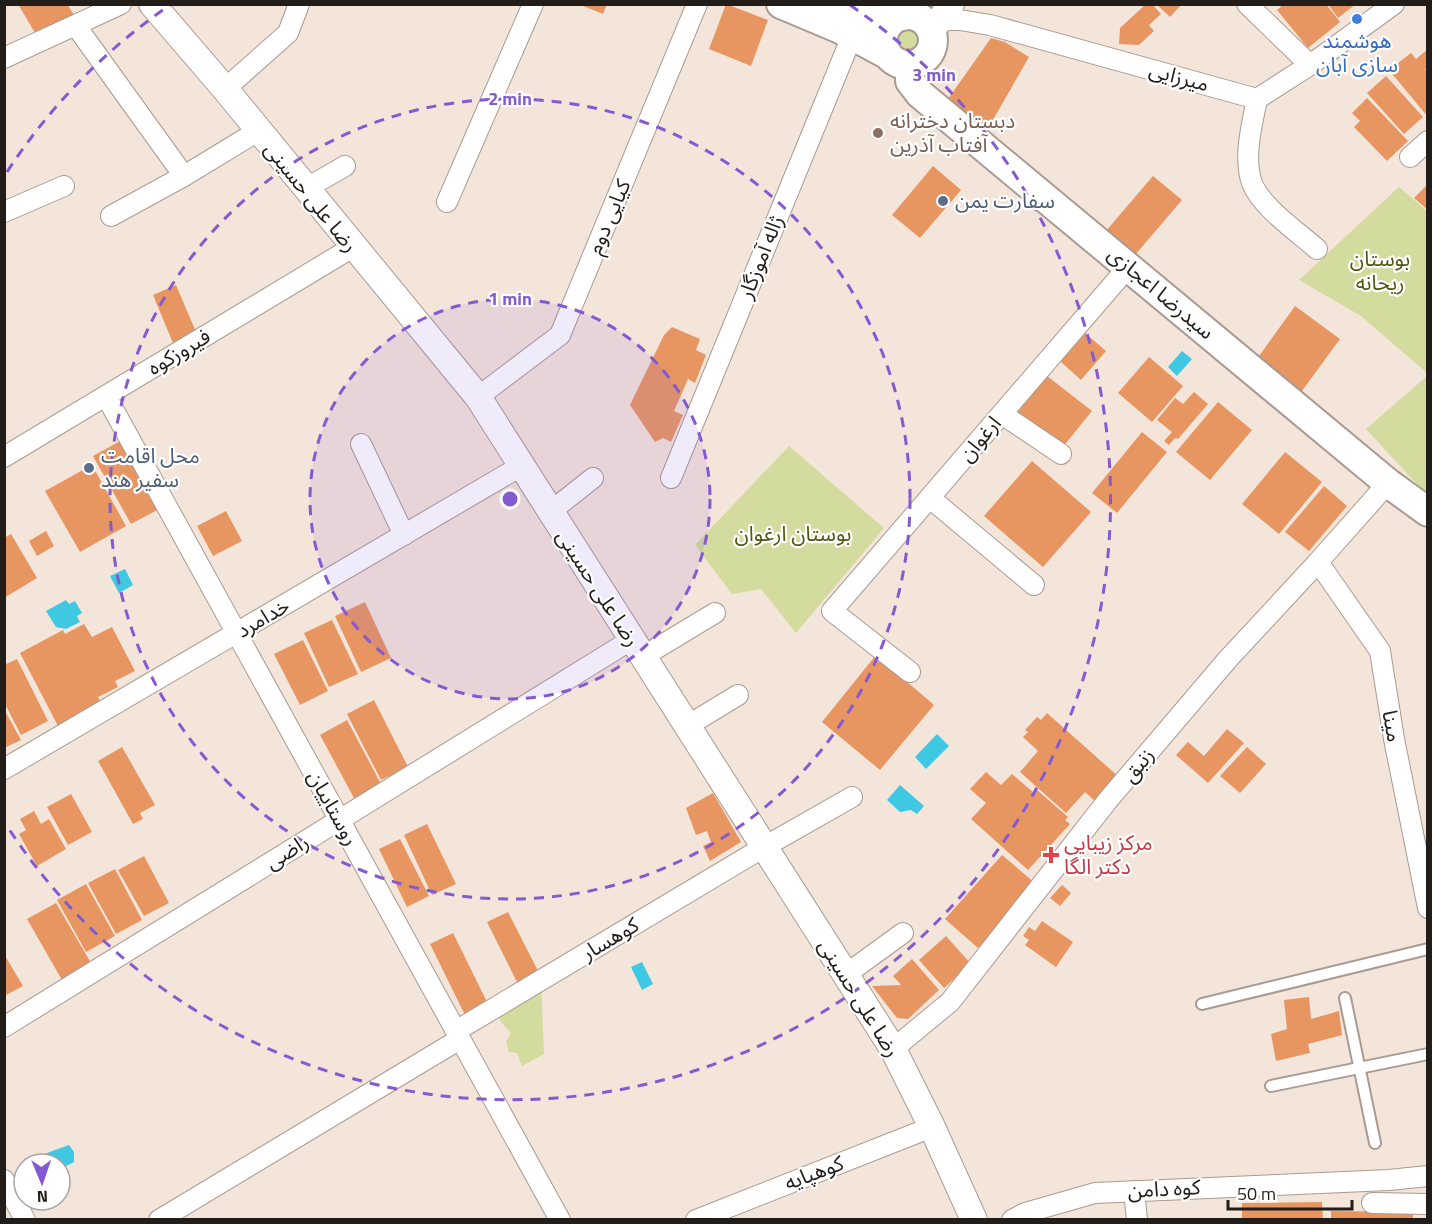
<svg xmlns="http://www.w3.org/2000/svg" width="1432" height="1224" viewBox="0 0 1432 1224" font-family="'Titillium Web','Noto Sans Arabic',sans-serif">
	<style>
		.green { fill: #d3db9f }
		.water { fill: #3fc8e2 }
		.building { fill: #e79662 }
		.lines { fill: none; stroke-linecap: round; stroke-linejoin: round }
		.service-casing { stroke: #a99b91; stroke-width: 14 }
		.minor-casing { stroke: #a99b91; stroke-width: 22 }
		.tertiary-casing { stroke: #a99b91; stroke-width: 28 }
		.secondary-casing { stroke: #a99b91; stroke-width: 32 }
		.service { stroke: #fff; stroke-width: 10 }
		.minor { stroke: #fff; stroke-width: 20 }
		.tertiary { stroke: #fff; stroke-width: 26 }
		.secondary { stroke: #fff; stroke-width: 28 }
		.ring { fill: none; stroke: #8459d2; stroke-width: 3; stroke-dasharray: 10 8 }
		.shop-dot { fill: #3f7fe0; stroke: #fff; stroke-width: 2 }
		.education-dot { fill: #8d6e63; stroke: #fff; stroke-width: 2 }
		.service-dot { fill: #5c6f8a; stroke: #fff; stroke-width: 2 }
		.health-dot { fill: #e0444e; stroke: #fff; stroke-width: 2 }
		.labels { text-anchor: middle; stroke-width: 4.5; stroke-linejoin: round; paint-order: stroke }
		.shop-label { font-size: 21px; fill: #366cbe; stroke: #fff }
		.street-label { font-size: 21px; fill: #221d19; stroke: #fff }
		.education-label { font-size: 21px; fill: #785e54; stroke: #fff; text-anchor: start }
		.service-label { font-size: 21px; fill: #4e5e75; stroke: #fff; text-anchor: start }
		.park-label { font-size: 21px; fill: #515712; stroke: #fff }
		.health-label { font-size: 21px; fill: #be3a42; stroke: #fff; text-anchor: start }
		.centre { fill: #8459d2; stroke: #fff; stroke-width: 3 }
		.ring-label { font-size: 18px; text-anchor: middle; font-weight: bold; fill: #8459d2; stroke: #fff; stroke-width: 4.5; stroke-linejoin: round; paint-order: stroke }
	</style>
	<rect width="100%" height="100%" fill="#f4e5da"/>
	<g class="green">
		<path d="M915,21C934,32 930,54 911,61L887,41L891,28Z"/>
		<path d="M1399,187L1427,211V373L1361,316L1299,280Z"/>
		<path d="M1427,376V495L1366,429Z"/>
		<path d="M789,446L884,528L796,633L761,589L732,594L695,545Z"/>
		<path d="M541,981L544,1054L522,1066L517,1053L509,1052L506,1042L511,1033L502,1023L499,1018Z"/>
	</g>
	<g class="water">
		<path d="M1182,351L1192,359L1177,376L1168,367Z"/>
		<path d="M125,569L133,585L119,593L110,576Z"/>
		<path d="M66,600L69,604L75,601L82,613L77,616L80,622L66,629L56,627L46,611Z"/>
		<path d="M937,734L949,746L926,769L915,757Z"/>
		<path d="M900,785L924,806L917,814L911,810L900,812L887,800Z"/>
		<path d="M642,962L653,984L642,990L631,967Z"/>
		<path d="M69,1145L74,1152V1162L60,1169V1164H40L36,1157Z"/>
	</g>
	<g class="building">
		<path d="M18,4H67L78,21L38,38Z"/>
		<path d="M578,4H607L603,14Z"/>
		<path d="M726,4L768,20L751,66L709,49Z"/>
		<path d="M1146,4H1152L1161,14L1149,25L1154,31L1139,45L1119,44L1120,28Z"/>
		<path d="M1156,4H1182L1170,17Z"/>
		<path d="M1284,4H1326L1340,22L1308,48L1277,10Z"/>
		<path d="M1328,4H1356L1338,18Z"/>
		<path d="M991,38L1005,42L1029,57L986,132L948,99Z"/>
		<path d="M1428,49V72L1422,66L1428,73V117L1389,70L1411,53L1416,59Z"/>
		<path d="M1386,76L1423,117L1404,134L1367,93Z"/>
		<path d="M1367,98L1408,141L1387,161L1354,127L1360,121L1352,113Z"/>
		<path d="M933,166L961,190L920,238L892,215Z"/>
		<path d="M1153,176L1182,200L1135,255L1106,231Z"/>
		<path d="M1428,184V210L1414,198Z"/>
		<path d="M176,285L196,332L173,343L153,295Z"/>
		<path d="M1295,306L1340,339L1299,395L1254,363Z"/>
		<path d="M672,327L700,339L696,350L706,355L695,383L688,379L674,411L683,415L671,442L663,438L655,442L630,405L664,335Z"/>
		<path d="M1084,332L1106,351L1081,380L1060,361Z"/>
		<path d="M1149,357L1183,386L1152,422L1118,393Z"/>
		<path d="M1047,376L1092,411L1062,448L1017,413Z"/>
		<path d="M1194,392L1208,404L1178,439L1175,438L1169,445L1164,441L1172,432L1157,420L1175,398L1183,404Z"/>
		<path d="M1218,402L1252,430L1210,480L1176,452Z"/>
		<path d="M1142,432L1167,452L1117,513L1092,493Z"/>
		<path d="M122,440L161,508L131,524L93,456Z"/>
		<path d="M1285,452L1322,482L1279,534L1242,504Z"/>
		<path d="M1032,461L1091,512L1043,567L984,516Z"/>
		<path d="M92,465L126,526L80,552L45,491Z"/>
		<path d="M1324,486L1347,506L1309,551L1285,532Z"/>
		<path d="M226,511L242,541L213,556L197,526Z"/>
		<path d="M46,531L54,546L37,556L29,541Z"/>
		<path d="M11,534L37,578L4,598V538Z"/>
		<path d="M365,602L391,658L361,672L335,616Z"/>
		<path d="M332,620L358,674L329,687L304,633Z"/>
		<path d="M84,624L92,637L112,627L135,671L115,681L118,687L98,697L101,704L58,726L20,653L63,630L65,634Z"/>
		<path d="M303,640L328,691L300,705L274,654Z"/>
		<path d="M876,655L934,705L880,770L822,722Z"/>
		<path d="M17,659L48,721L21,735L4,702V665Z"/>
		<path d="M374,700L408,767L381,780L347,714Z"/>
		<path d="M4,709L21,740L4,748Z"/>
		<path d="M1047,713L1120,778L1097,803L1085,792L1066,813L1020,772L1038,751L1023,737L1028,732L1025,730L1037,717L1041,720Z"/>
		<path d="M347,720L381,784L354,798L320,735Z"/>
		<path d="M1227,729L1244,743L1208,783L1176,755L1188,742L1204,756Z"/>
		<path d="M122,747L155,805L140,813L143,819L133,824L98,761Z"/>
		<path d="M1247,747L1266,764L1240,793L1220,776Z"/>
		<path d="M986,772L1001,785L1012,774L1034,793L1037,790L1068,817L1065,820L1070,824L1028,870L971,819L986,803L970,789Z"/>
		<path d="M713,793L741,842L710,861L703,846L711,842L707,831L696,835L686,808Z"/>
		<path d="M71,794L92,832L68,845L47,807Z"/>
		<path d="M34,811L41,824L49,819L66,849L37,866L19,834L26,830L20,819Z"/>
		<path d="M427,824L456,884L432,895L404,835Z"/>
		<path d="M400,839L429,896L407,907L379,849Z"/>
		<path d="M1002,855L1035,883L978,948L945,919Z"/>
		<path d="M144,856L169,903L144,916L118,870Z"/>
		<path d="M115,869L142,920L116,934L88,883Z"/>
		<path d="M86,884L115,936L86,952L57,900Z"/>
		<path d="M1062,885L1071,893L1060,906L1050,898Z"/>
		<path d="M56,903L91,963L62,980L27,919Z"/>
		<path d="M508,912L538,971L517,982L487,922Z"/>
		<path d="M1042,921L1073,942L1056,967L1025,945L1029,940L1023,936L1029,927L1035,931Z"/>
		<path d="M453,933L488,1004L465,1015L430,944Z"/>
		<path d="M946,936L971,964L944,988L919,960Z"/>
		<path d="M4,954L23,986L4,996Z"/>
		<path d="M912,959L939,990L908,1019L897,1018L872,986L901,985L893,976Z"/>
		<path d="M1309,997L1311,1019L1339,1011L1342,1035L1308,1044L1310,1053L1276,1061L1271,1034L1287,1029L1284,1000Z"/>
		<path d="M1322,1202L1323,1220H1242V1203Z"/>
		<path d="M1331,1211L1413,1212V1220H1331Z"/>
	</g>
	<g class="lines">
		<g class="service-casing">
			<g id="service">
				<path d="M1345,998L1375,1143"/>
				<path d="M1202,1004L1428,949"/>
				<path d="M1271,1086L1428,1054"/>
			</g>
		</g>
		<g class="minor-casing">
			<g id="minor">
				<path d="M1247,4L1310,65"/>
				<path d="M940,20H960L990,25L1257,99L1310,65L1394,4"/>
				<path d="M76,26L184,176"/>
				<path d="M4,58L121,4"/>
				<path d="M225,89L288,33L299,4"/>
				<path d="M1257,99C1252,125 1243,157 1252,183C1261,207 1298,232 1317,249"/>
				<path d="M1410,157L1428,141"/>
				<path d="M305,189L345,166"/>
				<path d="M447,202L533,4"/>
				<path d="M4,212L64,186"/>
				<path d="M111,216L184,176L258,131"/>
				<path d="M106,396L560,1220"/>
				<path d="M478,397L560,335L697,4"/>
				<path d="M1002,414L1061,454"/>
				<path d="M361,444L404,535"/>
				<path d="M4,457L353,247"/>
				<path d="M671,478L852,36"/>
				<path d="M930,498L1034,585"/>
				<path d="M550,512L593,478"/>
				<path d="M1318,562L1380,651L1394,739L1428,908"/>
				<path d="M642,657L715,613"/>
				<path d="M910,672L832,611L1129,266"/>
				<path d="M687,726L738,695"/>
				<path d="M4,769L521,466"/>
				<path d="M845,975L903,933"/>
				<path d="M4,1027L631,640"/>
				<path d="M456,1031L764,847L852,797"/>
				<path d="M893,1049L950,1002L1108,800L1228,659L1318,562L1388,483"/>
				<path d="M4,1180L25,1220"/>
				<path d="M1134,1191L1137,1220"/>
				<path d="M1372,1203L1428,1204"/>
				<path d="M159,1220L460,1039"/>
				<path d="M696,1220L932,1127"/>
				<path d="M1012,1220L1025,1213L1095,1193L1389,1180L1428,1176"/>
			</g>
		</g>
		<g class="tertiary-casing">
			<g id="tertiary">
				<path d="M152,4L225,89L478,397L893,1049L932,1127L974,1220"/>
				<path d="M930,29L940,20L951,4"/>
			</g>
		</g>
		<g class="secondary-casing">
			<g id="secondary">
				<path d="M781,4L838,28L888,55"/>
				<path d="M823,7L847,17L903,16"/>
				<circle cx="908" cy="40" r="25"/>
				<path d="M910,65V81L920,94L1388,483L1428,512"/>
			</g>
		</g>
		<use href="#service" class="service"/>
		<use href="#minor" class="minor"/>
		<use href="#tertiary" class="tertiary"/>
		<use href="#secondary" class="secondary"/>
	</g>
	<circle cx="510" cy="499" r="200" fill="#8459d2" fill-opacity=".12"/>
	<g class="ring">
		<circle cx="510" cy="499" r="200"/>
		<circle cx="510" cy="499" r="400"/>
		<path d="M7 172A600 600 0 0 1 170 5M850 5A600 600 0 1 1 7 826"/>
	</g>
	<circle class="shop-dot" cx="1357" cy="19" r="6"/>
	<circle class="education-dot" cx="878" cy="133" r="6"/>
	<g class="service-dot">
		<circle cx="943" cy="201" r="6"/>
		<circle cx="89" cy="468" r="6"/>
	</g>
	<path class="health-dot" d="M1048 846h6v6h6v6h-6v6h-6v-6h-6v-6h6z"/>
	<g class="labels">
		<g class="shop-label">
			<text x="1357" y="48">هوشمند<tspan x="1357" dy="24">سازی آبان</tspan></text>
		</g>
		<g class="street-label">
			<text transform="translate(1179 77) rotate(15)" y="7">میرزایی</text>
			<text transform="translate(311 197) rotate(51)" y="7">رضا علی حسینی</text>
			<text transform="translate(609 217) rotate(-67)" y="7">کیایی دوم</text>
			<text transform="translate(761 257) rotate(-68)" y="7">ژاله آموزگار</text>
			<text transform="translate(1161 293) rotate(40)" y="7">سیدرضا اعجازی</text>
			<text transform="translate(179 352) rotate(-31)" y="7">فیروزکوه</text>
			<text transform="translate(980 439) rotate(-50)" y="7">ارغوان</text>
			<text transform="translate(598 588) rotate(57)" y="7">رضا علی حسینی</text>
			<text transform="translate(263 618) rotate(-30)" y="7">خدامرد</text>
			<text transform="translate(1392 726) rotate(80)" y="7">مینا</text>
			<text transform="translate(1138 765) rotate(-50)" y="7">زنبق</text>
			<text transform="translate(333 808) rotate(61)" y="7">روستاییان</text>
			<text transform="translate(287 852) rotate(-32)" y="7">راضی</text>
			<text transform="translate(610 939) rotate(-31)" y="7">کوهسار</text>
			<text transform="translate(859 998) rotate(58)" y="7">رضا علی حسینی</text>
			<text transform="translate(814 1173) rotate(-21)" y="7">کوهپایه</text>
			<text transform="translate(1164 1189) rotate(-3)" y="7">کوه دامن</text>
		</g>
		<g class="education-label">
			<text x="890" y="128">دبستان دخترانه<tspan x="890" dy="24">آفتاب آذرین</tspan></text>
		</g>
		<g class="service-label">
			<text x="955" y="208">سفارت یمن</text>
			<text x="101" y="463">محل اقامت<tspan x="101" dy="24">سفیر هند</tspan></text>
		</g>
		<g class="park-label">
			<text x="1380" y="266">بوستان<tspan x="1380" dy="24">ریحانه</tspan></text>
			<text x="793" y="541">بوستان ارغوان</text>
		</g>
		<g class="health-label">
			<text x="1064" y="850">مرکز زیبایی<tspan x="1064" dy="24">دکتر الگا</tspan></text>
		</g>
	</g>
	<circle cx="510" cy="499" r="9" class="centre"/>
	<g class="ring-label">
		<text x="934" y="81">3 min</text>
		<text x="510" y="105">2 min</text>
		<text x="510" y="305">1 min</text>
	</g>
	<rect width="1432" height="1224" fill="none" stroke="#221d19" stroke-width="12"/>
	<g transform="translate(42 1182) rotate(178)"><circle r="28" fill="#ffffff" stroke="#a7a5a3" stroke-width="1.5"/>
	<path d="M0-4.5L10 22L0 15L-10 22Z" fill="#8459d2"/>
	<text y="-9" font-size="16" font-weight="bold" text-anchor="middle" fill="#221d19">N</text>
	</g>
	<path d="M1228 1200v9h124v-9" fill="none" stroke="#221d19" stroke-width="3"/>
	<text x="1237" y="1200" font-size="18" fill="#221d19" stroke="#ffffff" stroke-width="4.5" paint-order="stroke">50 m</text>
</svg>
